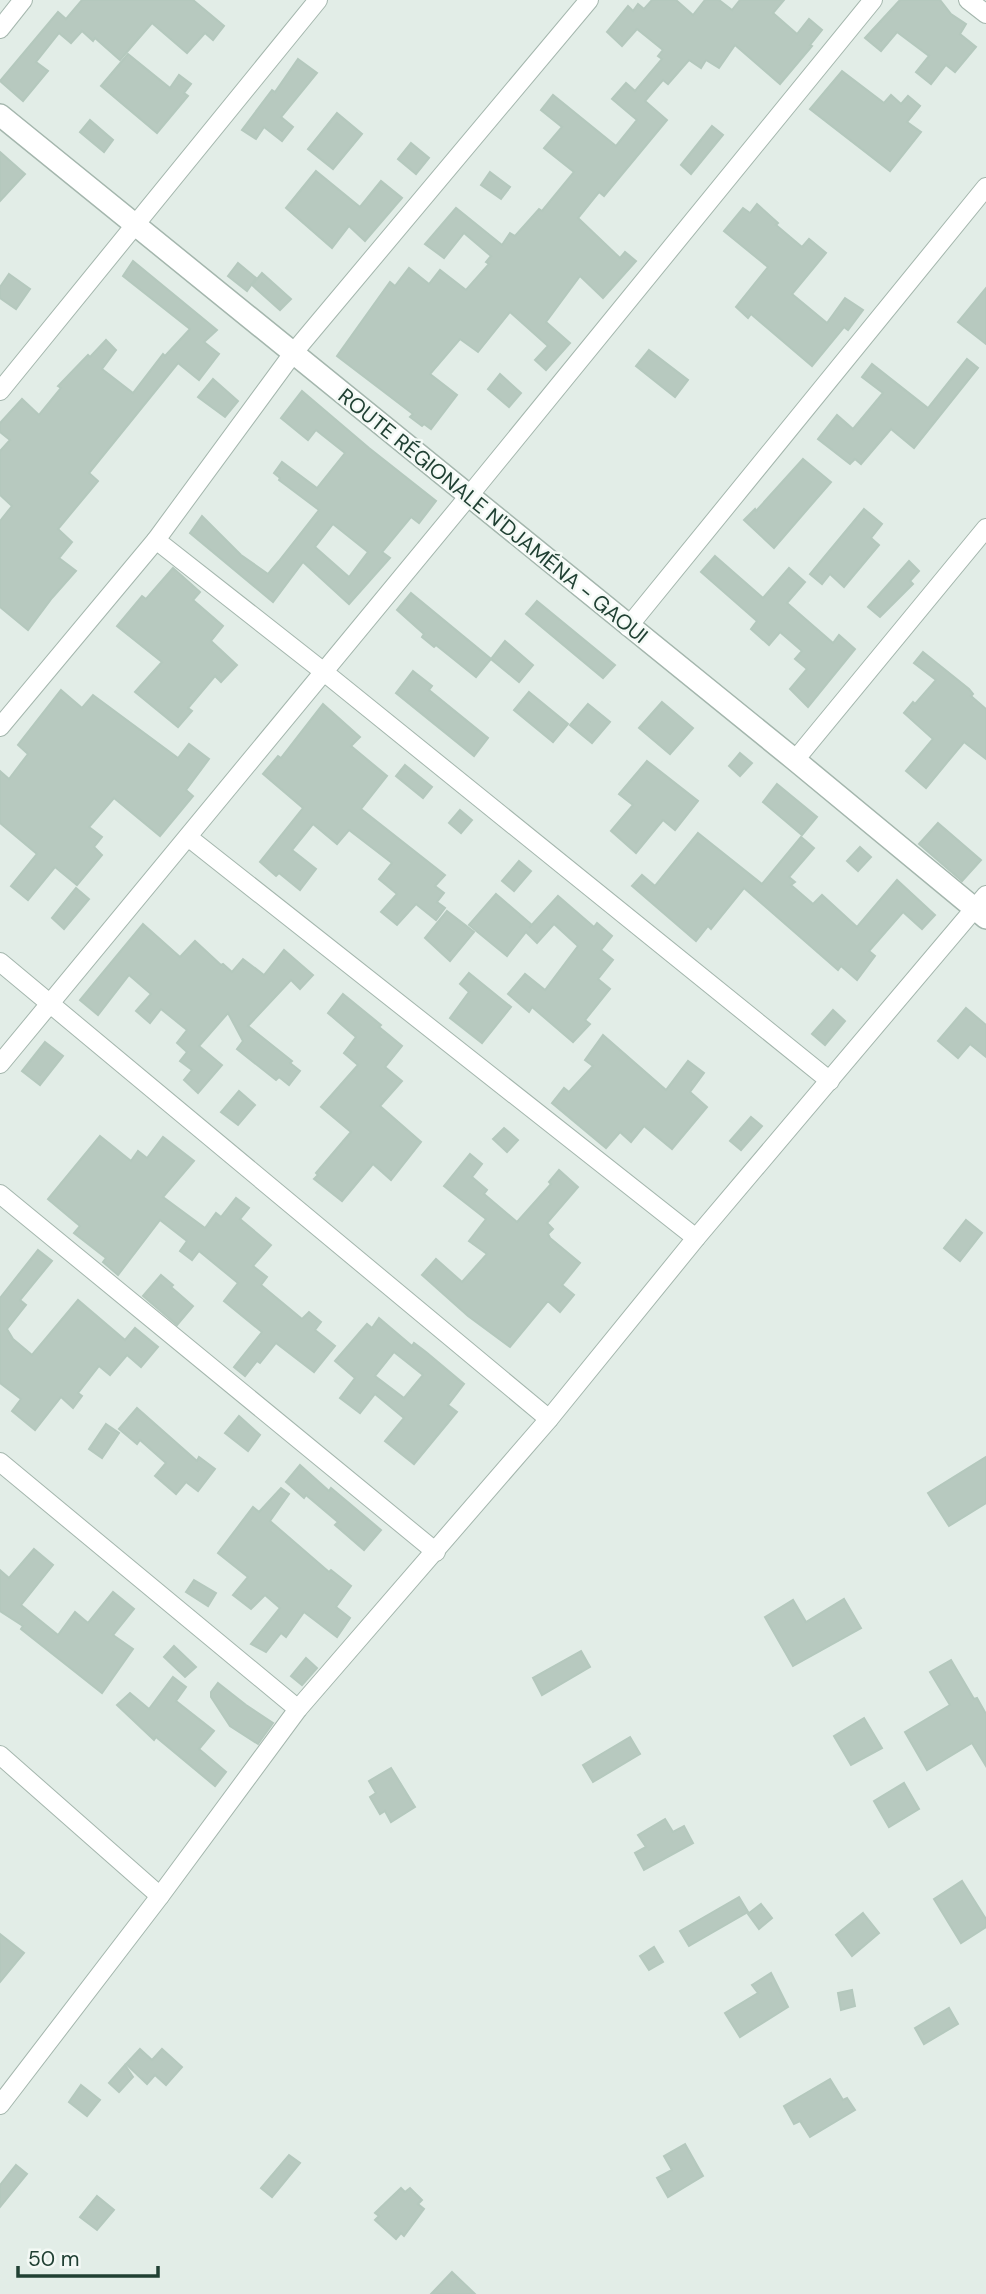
<svg xmlns="http://www.w3.org/2000/svg" width="986" height="2294" viewBox="0 0 986 2294" font-family="'DM Sans',sans-serif">
	<style>
		.building { fill: #b7c9bf; stroke: #b4c8bd; stroke-width: 2; fill-rule: evenodd }
		.lines { fill: none; stroke-linecap: round; stroke-linejoin: round }
		.minor-casing { stroke: #a4b6ad; stroke-width: 20 }
		.tertiary-casing { stroke: #a4b6ad; stroke-width: 24 }
		.minor { stroke: #fff; stroke-width: 18 }
		.tertiary { stroke: #fff; stroke-width: 21 }
		.labels { text-anchor: middle; stroke-width: 5; stroke-linejoin: round; paint-order: stroke }
		.street-label { font-size: 21px; fill: #204033; stroke: #f3f9f5 }
	</style>
	<rect width="100%" height="100%" fill="#e2ede7"/>
	<g class="building">
		<path d="M82,0H193L224,26L213,40L205,33L187,53L152,23L120,60L95,38L93,41L82,31L71,43L59,33L36,62L48,71L23,101L0,81L58,12L66,19Z"/>
		<path d="M652,0H676L693,15L705,0H719L732,10L740,0H784L773,13L797,34L809,19L822,30L810,45L812,46L780,84L735,45L719,68L706,60L701,68L689,60L668,84L663,80L645,101L667,120L604,196L599,192L578,218L620,258L625,252L636,261L603,298L580,276L546,322L570,343L546,370L535,360L548,346L510,312L478,352L460,339L430,374L457,395L431,429L424,424L422,426L410,417L413,414L337,356L390,282L395,286L409,268L429,284L440,270L466,290L489,264L486,262L491,256L464,233L444,258L425,244L456,208L502,245L510,233L515,236L539,209L542,211L574,172L544,148L562,127L541,110L553,95L616,146L637,120L612,99L626,83L635,91L662,59L658,56L663,50L637,29L622,46L607,32L628,6L633,11L638,4L644,9Z"/>
		<path d="M900,0H940L951,14L966,24L960,34L976,47L955,72L946,65L931,84L916,72L929,56L897,32L881,51L865,38Z"/>
		<path d="M128,54L170,88L179,75L191,84L184,93L188,96L157,133L101,86Z"/>
		<path d="M298,59L317,73L281,117L293,127L282,141L264,127L256,139L242,130L272,90L275,92Z"/>
		<path d="M842,71L884,103L891,95L901,104L908,96L920,106L907,122L921,132L890,171L810,109Z"/>
		<path d="M337,113L362,134L333,169L308,149Z"/>
		<path d="M90,120L113,140L104,152L80,132Z"/>
		<path d="M712,126L723,135L691,174L681,165Z"/>
		<path d="M411,143L429,158L416,174L398,159Z"/>
		<path d="M0,152L25,174L0,201Z"/>
		<path d="M316,171L360,207L381,181L402,198L365,241L349,226L332,248L286,208Z"/>
		<path d="M490,172L510,187L501,199L481,185Z"/>
		<path d="M757,204L778,223L776,225L802,247L809,239L826,253L792,294L827,323L845,298L863,310L848,330L844,327L812,366L751,314L748,318L736,307L768,267L724,231L743,208L750,213Z"/>
		<path d="M133,261L217,330L204,342L219,354L199,380L178,363L89,473L98,481L58,529L72,542L59,558L76,571L52,598L28,630L0,607V521L12,506L0,495V451L10,440L0,432V423L22,399L39,415L61,388L58,386L88,355L90,357L106,340L116,350L102,369L133,393L163,354L165,356L190,329L123,276Z"/>
		<path d="M238,263L256,278L247,291L228,276Z"/>
		<path d="M262,273L291,299L280,310L252,285Z"/>
		<path d="M9,274L30,289L16,309L0,298V287Z"/>
		<path d="M986,288V344L958,322Z"/>
		<path d="M649,350L688,380L675,397L636,366Z"/>
		<path d="M967,359L978,368L914,448L891,429L861,464L855,459L850,464L818,439L837,415L853,429L883,393L862,377L872,364L928,408Z"/>
		<path d="M500,374L521,393L509,407L488,389Z"/>
		<path d="M213,379L238,401L225,417L198,397Z"/>
		<path d="M302,391L369,448L436,501L419,523L411,517L382,552L390,558L349,604L303,562L273,602L190,533L202,516L241,555L268,574L279,561L319,510L279,480L280,478L274,473L282,462L317,488L345,453L316,430L308,440L281,418ZM333,524L368,552L349,577L315,547Z"/>
		<path d="M803,459L831,482L774,548L744,520L755,509L756,511Z"/>
		<path d="M864,509L882,524L871,538L879,545L844,587L830,574L822,584L810,574Z"/>
		<path d="M715,556L763,598L789,568L805,582L787,603L833,643L839,635L855,649L808,707L790,689L807,669L795,659L802,651L780,632L769,645L751,629L757,621L701,572Z"/>
		<path d="M909,561L919,571L910,581L913,584L880,617L868,607Z"/>
		<path d="M173,568L200,592L193,600L223,626L211,641L237,665L221,682L215,676L188,708L192,711L178,727L135,692L162,662L117,626L142,596L146,599Z"/>
		<path d="M411,593L491,659L476,677L436,645L434,647L422,637L424,634L397,610Z"/>
		<path d="M537,601L615,665L603,678L526,614Z"/>
		<path d="M505,641L533,665L519,682L491,659Z"/>
		<path d="M923,652L969,689L973,694L971,696L986,709V759L964,742L926,788L906,771L933,739L904,713L913,702L915,704L936,680L914,663Z"/>
		<path d="M413,671L432,686L429,690L488,738L474,756L396,693Z"/>
		<path d="M61,690L82,708L93,695L178,758L189,744L209,759L186,790L193,796L160,836L114,798L89,827L102,837L94,847L102,855L77,885L55,867L28,900L11,886L37,854L0,823V771L9,779L28,754L18,745Z"/>
		<path d="M529,692L568,724L553,742L514,710Z"/>
		<path d="M662,702L693,728L670,754L639,728Z"/>
		<path d="M323,704L360,737L351,746L387,776L361,809L445,875L435,886L444,893L437,902L445,908L436,920L416,904L397,925L381,912L397,894L379,879L392,863L349,830L337,844L313,824L292,850L316,869L300,890L279,873L276,876L260,862L303,808L263,774L278,756L281,758Z"/>
		<path d="M588,704L610,722L592,743L570,725Z"/>
		<path d="M740,753L752,763L740,776L729,766Z"/>
		<path d="M647,761L698,801L675,830L663,820L636,853L611,831L633,805L619,794Z"/>
		<path d="M405,765L432,787L423,798L396,776Z"/>
		<path d="M777,784L817,817L802,835L763,802Z"/>
		<path d="M460,810L472,820L461,833L449,823Z"/>
		<path d="M938,823L981,860L962,881L919,844Z"/>
		<path d="M698,833L762,884L801,837L814,848L789,877L795,882L791,885L813,904L822,895L857,927L897,880L935,915L922,929L903,912L869,951L875,956L857,980L841,966L838,970L744,888L711,929L708,926L696,941L632,886L642,875L655,886Z"/>
		<path d="M860,847L871,857L858,871L847,861Z"/>
		<path d="M519,861L531,871L514,891L502,881Z"/>
		<path d="M76,888L89,899L64,929L52,918Z"/>
		<path d="M496,894L532,925L529,928L558,896L594,927L597,923L612,936L601,950L613,960L598,979L610,989L585,1020L590,1024L573,1042L532,1007L529,1012L508,994L525,974L545,990L578,946L554,924L537,943L526,932L507,956L469,925Z"/>
		<path d="M447,911L474,932L450,961L425,938Z"/>
		<path d="M143,924L180,957L195,941L221,965L223,964L232,972L243,959L264,975L284,950L313,975L300,989L291,980L248,1026L292,1061L290,1063L300,1071L289,1085L279,1077L276,1080L237,1049L243,1041L228,1013L199,1046L222,1065L198,1093L184,1080L192,1070L180,1061L187,1052L177,1043L187,1030L161,1009L150,1023L136,1011L151,994L129,975L98,1015L80,1000Z"/>
		<path d="M469,973L511,1007L482,1043L450,1018L469,992L460,984Z"/>
		<path d="M343,994L381,1025L379,1027L402,1046L385,1067L402,1081L380,1106L421,1142L391,1180L373,1164L342,1201L314,1179L318,1175L316,1173L351,1132L321,1107L358,1065L344,1053L356,1037L328,1013Z"/>
		<path d="M966,1008L986,1025V1057L970,1044L958,1058L938,1041Z"/>
		<path d="M833,1010L845,1021L825,1045L812,1034Z"/>
		<path d="M603,1035L666,1090L688,1061L704,1073L690,1092L707,1107L672,1149L644,1126L631,1142L620,1132L606,1148L552,1103L564,1088L569,1092L593,1066L585,1060Z"/>
		<path d="M45,1042L63,1056L40,1085L22,1071Z"/>
		<path d="M239,1091L255,1105L238,1125L221,1112Z"/>
		<path d="M751,1117L762,1126L741,1150L730,1141Z"/>
		<path d="M504,1128L518,1140L507,1152L493,1139Z"/>
		<path d="M100,1136L131,1161L138,1151L147,1158L163,1137L194,1161L163,1197L205,1228L216,1213L221,1217L236,1198L249,1208L240,1219L271,1245L253,1266L267,1277L261,1285L302,1319L309,1312L321,1322L315,1330L335,1346L314,1372L276,1343L260,1363L257,1361L245,1376L234,1367L262,1332L224,1301L238,1283L199,1251L192,1260L180,1251L187,1241L160,1220L118,1275L103,1262L106,1258L74,1233L80,1226L48,1199Z"/>
		<path d="M470,1154L482,1164L472,1177L487,1190L484,1194L517,1222L551,1184L549,1182L559,1170L578,1187L547,1223L553,1229L548,1234L550,1238L580,1263L562,1285L574,1295L560,1312L549,1302H547L510,1347L468,1316L422,1275L436,1259L462,1282L487,1254L469,1241L486,1219L444,1186Z"/>
		<path d="M966,1220L982,1233L960,1261L944,1248Z"/>
		<path d="M38,1250L52,1261L20,1300L26,1305L7,1329L13,1339L32,1355L78,1300L125,1340L135,1328L158,1347L141,1367L127,1355L110,1375L99,1366L78,1393L82,1396L73,1408L61,1397L35,1430L12,1411L21,1399L0,1383V1298Z"/>
		<path d="M161,1275L173,1285L171,1287L193,1306L177,1325L143,1296Z"/>
		<path d="M379,1318L412,1346L414,1343L426,1352L464,1384L448,1405L457,1412L414,1464L385,1441L404,1418L375,1394L360,1413L340,1398L355,1378L335,1361L367,1324L372,1328ZM394,1352L423,1375L404,1398L375,1376Z"/>
		<path d="M137,1408L197,1461L199,1457L215,1469L198,1491L186,1482L176,1494L155,1476L166,1463L140,1440L137,1444L119,1429Z"/>
		<path d="M239,1416L260,1435L248,1451L225,1433Z"/>
		<path d="M106,1424L119,1433L102,1458L89,1449Z"/>
		<path d="M986,1457V1503L949,1526L928,1493Z"/>
		<path d="M300,1465L329,1491L331,1488L381,1530L364,1550L335,1525L338,1522L306,1495L304,1498L286,1482Z"/>
		<path d="M281,1488L289,1494L270,1521L329,1572L331,1570L351,1586L336,1607L350,1618L337,1637L304,1612L286,1637L281,1633L266,1652L251,1644L280,1608L265,1595L251,1609L233,1595L248,1577L218,1553L253,1507L259,1512Z"/>
		<path d="M34,1549L53,1565L21,1605L58,1635L75,1612L88,1623L113,1592L134,1609L113,1635L133,1649L102,1693L21,1629L23,1626L0,1611V1570L9,1578Z"/>
		<path d="M194,1580L216,1593L208,1606L186,1592Z"/>
		<path d="M844,1599L861,1628L793,1666L765,1617L793,1600L806,1622Z"/>
		<path d="M174,1646L196,1667L185,1677L164,1657Z"/>
		<path d="M581,1651L590,1667L542,1695L533,1678Z"/>
		<path d="M306,1658L317,1668L302,1685L291,1676Z"/>
		<path d="M951,1660L974,1699L977,1698L986,1714V1766L972,1743L927,1770L905,1732L950,1705L930,1672Z"/>
		<path d="M173,1677L186,1687L176,1701L214,1731L199,1749L226,1772L215,1786L156,1737L154,1740L117,1705L130,1693L149,1709Z"/>
		<path d="M218,1683L246,1705L273,1723L258,1744L230,1726L211,1697V1692Z"/>
		<path d="M864,1718L882,1748L851,1765L834,1736Z"/>
		<path d="M630,1737L640,1754L593,1782L583,1765Z"/>
		<path d="M391,1768L415,1807L391,1822L385,1811L380,1814L370,1797L376,1793L369,1781Z"/>
		<path d="M904,1783L919,1809L889,1827L874,1801Z"/>
		<path d="M665,1819L673,1832L684,1826L693,1843L644,1870L635,1853L646,1847L638,1835Z"/>
		<path d="M962,1881L986,1919V1927L961,1943L934,1899Z"/>
		<path d="M739,1897L748,1912L689,1946L680,1931Z"/>
		<path d="M761,1904L772,1918L759,1929L748,1914Z"/>
		<path d="M863,1913L879,1933L852,1956L836,1935Z"/>
		<path d="M0,1934L24,1953L0,1982Z"/>
		<path d="M654,1947L663,1962L649,1970L640,1956Z"/>
		<path d="M771,1973L788,2007L740,2037L725,2013L758,1993L752,1985Z"/>
		<path d="M852,1990L855,2006L841,2010L838,1993Z"/>
		<path d="M949,2008L958,2024L924,2044L915,2028Z"/>
		<path d="M140,2049L152,2060L162,2049L182,2067L166,2085L155,2075L147,2084L126,2064Z"/>
		<path d="M125,2065L133,2077L119,2092L109,2083Z"/>
		<path d="M830,2079L843,2100L847,2098L855,2110L810,2137L800,2121L794,2124L784,2106Z"/>
		<path d="M81,2085L100,2100L87,2116L69,2102Z"/>
		<path d="M685,2144L703,2176L668,2197L657,2178L672,2170L664,2156Z"/>
		<path d="M289,2155L300,2163L272,2197L261,2188Z"/>
		<path d="M16,2165L27,2174L0,2207V2185Z"/>
		<path d="M401,2188L405,2192L410,2188L422,2200L418,2204L424,2209L404,2236L401,2233L396,2239L375,2220L379,2216L375,2213Z"/>
		<path d="M97,2196L114,2210L97,2230L80,2217Z"/>
		<path d="M452,2272L475,2294H431Z"/>
	</g>
	<g class="lines">
		<g class="minor-casing">
			<g id="minor">
				<path d="M968,0L986,14"/>
				<path d="M0,29L23,0"/>
				<path d="M0,391L318,0"/>
				<path d="M156,540L324,672L830,1081"/>
				<path d="M628,627L986,187"/>
				<path d="M0,727L156,540L294,352L589,0"/>
				<path d="M795,760L986,528"/>
				<path d="M188,837L696,1238"/>
				<path d="M0,962L549,1419"/>
				<path d="M0,1064L468,497L873,0"/>
				<path d="M0,1194L436,1552"/>
				<path d="M0,1462L298,1709"/>
				<path d="M0,1755L160,1896"/>
				<path d="M0,2105L160,1896L298,1709L549,1419L696,1238L986,895"/>
			</g>
		</g>
		<g class="tertiary-casing">
			<path id="tertiary" d="M0,115L795,760L986,918"/>
		</g>
		<use href="#minor" class="minor"/>
		<use href="#tertiary" class="tertiary"/>
	</g>
	<g class="labels">
		<g class="street-label">
			<text transform="translate(493 516) rotate(39)" y="7">ROUTE RÉGIONALE N'DJAMÉNA - GAOUI</text>
		</g>
	</g>
	<path d="M18 2266v10h140v-10" fill="none" stroke="#204033" stroke-width="3.5"/>
	<text x="28" y="2266" font-size="21" fill="#204033" stroke="#f3f9f5" stroke-width="5" paint-order="stroke">50 m</text>
</svg>
